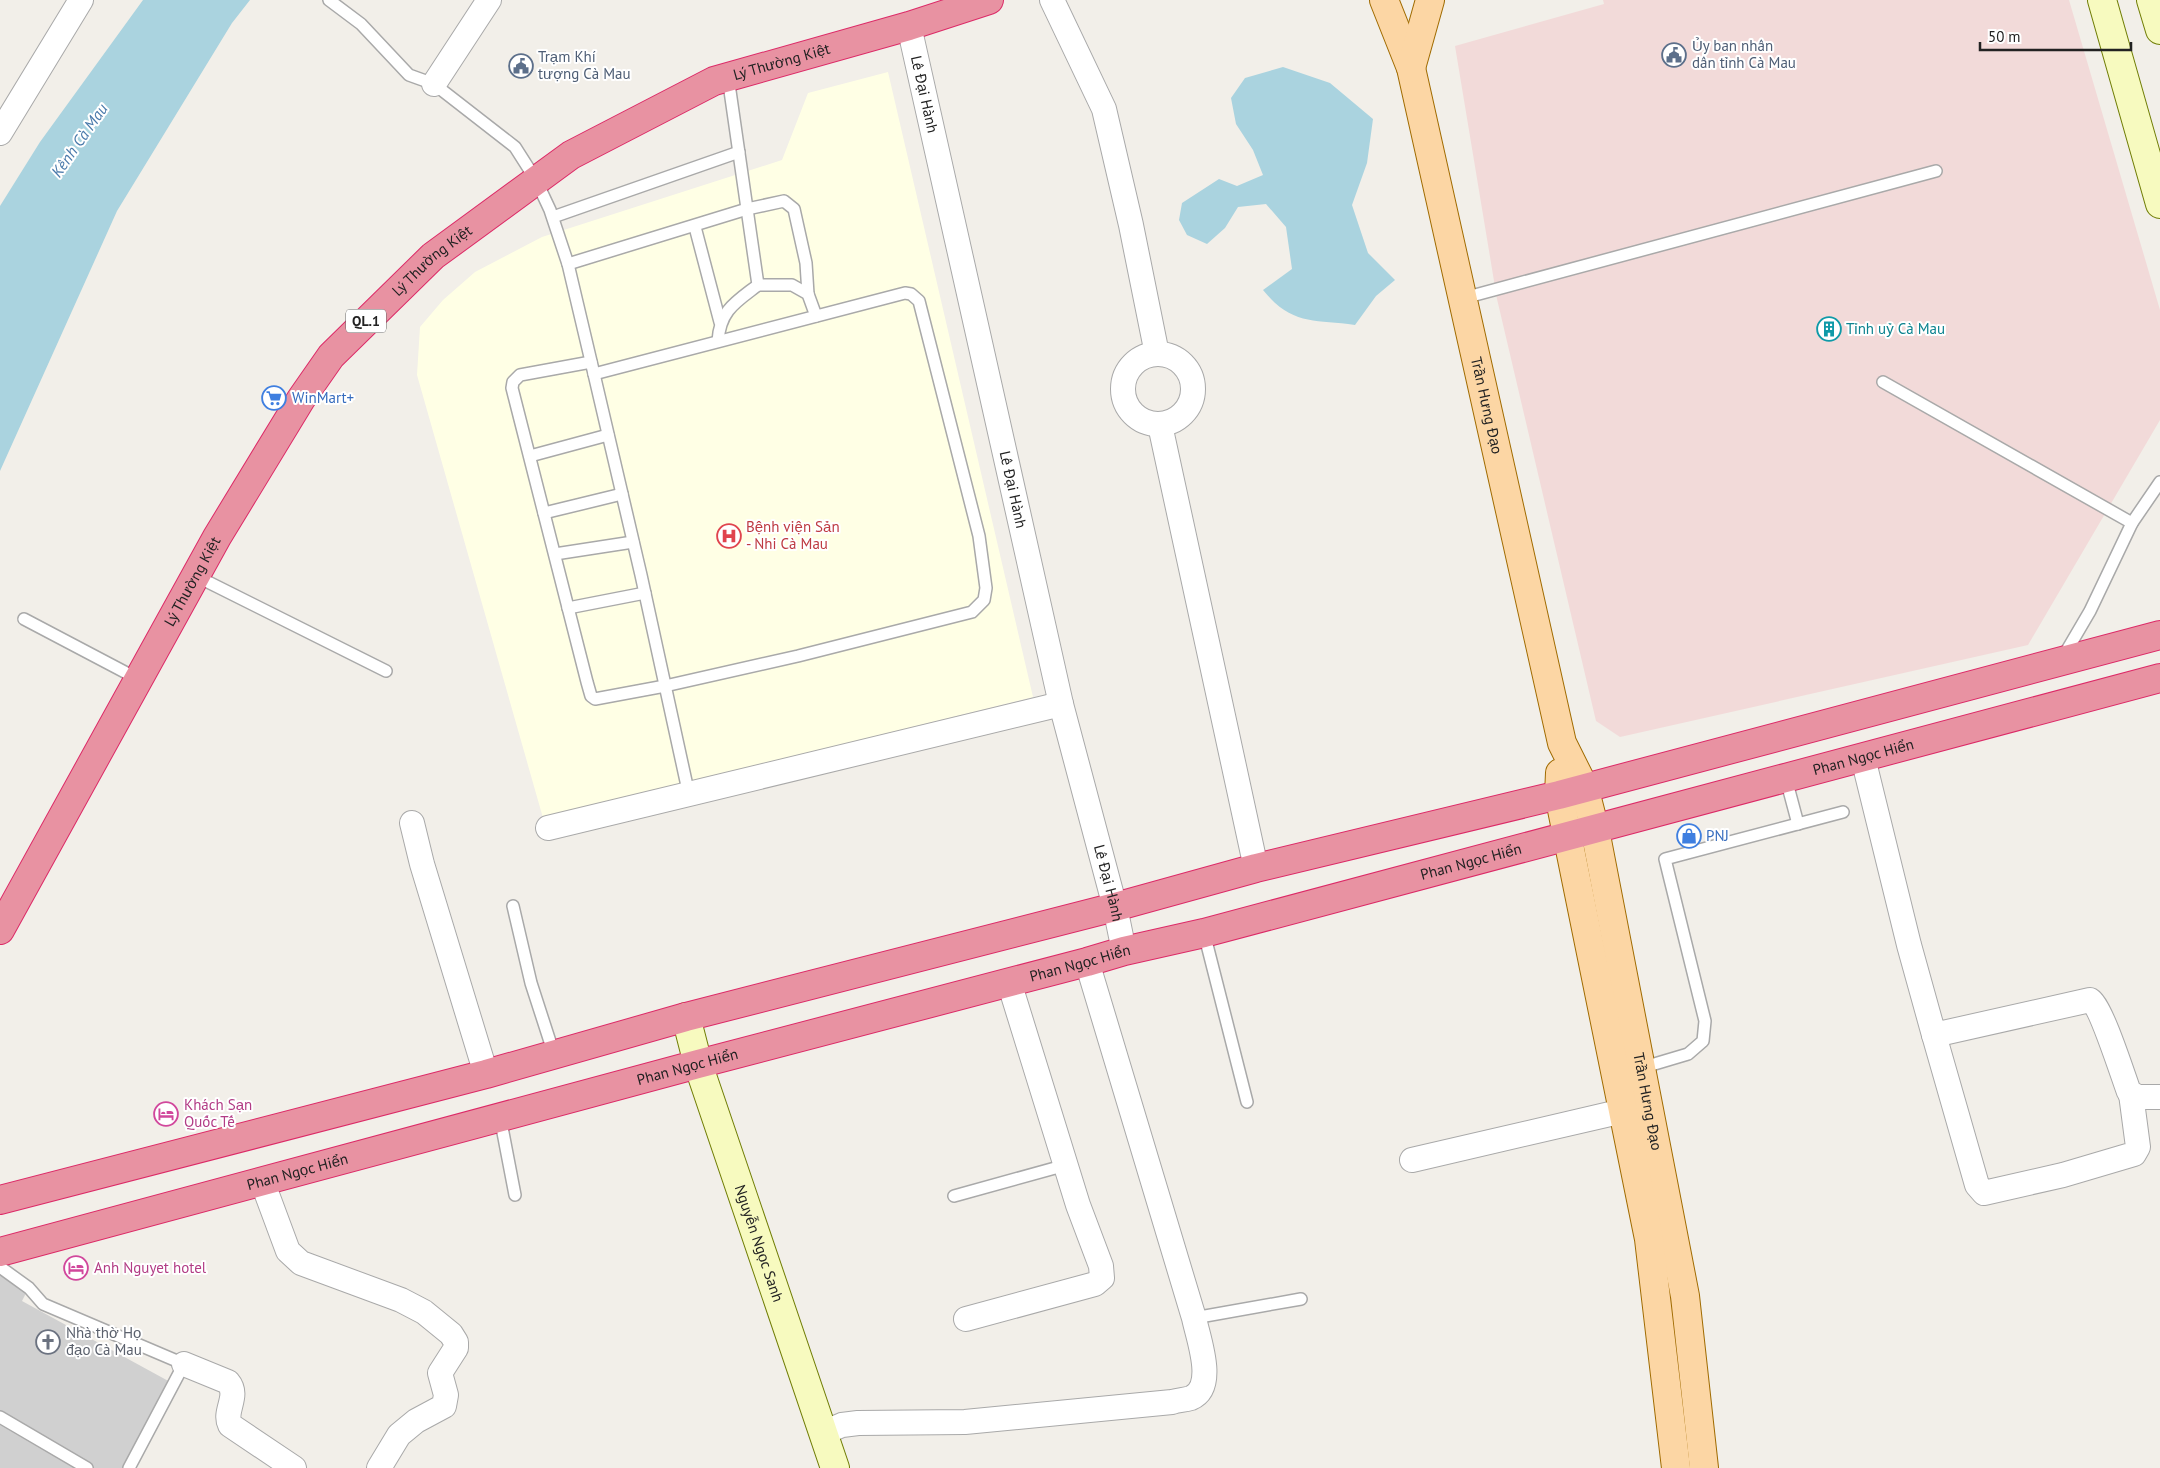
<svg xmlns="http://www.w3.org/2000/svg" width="2160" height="1468" viewBox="0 0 2160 1468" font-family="'PT Sans',sans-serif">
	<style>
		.commercial { fill: #f2dad9 }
		.education { fill: #ffffe5 }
		.religious { fill: #d0d0d0 }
		.water { fill: #aad3df }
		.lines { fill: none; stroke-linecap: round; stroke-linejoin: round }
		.lane-casing { stroke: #a9a9a9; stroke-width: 14 }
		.street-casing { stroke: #a9a9a9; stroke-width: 26 }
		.secondary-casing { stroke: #707d05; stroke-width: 30 }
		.primary-casing { stroke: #a06b00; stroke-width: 30 }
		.highway-casing { stroke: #dc2a67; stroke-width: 30 }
		.lane { stroke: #fff; stroke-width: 11 }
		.street { stroke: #fff; stroke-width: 24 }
		.secondary { stroke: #f7fabf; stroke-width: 28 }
		.primary { stroke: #fcd6a4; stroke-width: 28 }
		.highway { stroke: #e892a2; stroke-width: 28 }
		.labels { text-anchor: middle; stroke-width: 4; stroke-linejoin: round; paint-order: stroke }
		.shield { fill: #fff; stroke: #646464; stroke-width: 1 }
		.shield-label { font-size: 14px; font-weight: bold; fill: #222 }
		.service-label { font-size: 15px; fill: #4e5e75; stroke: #fff; text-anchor: start }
		.street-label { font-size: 15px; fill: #222; stroke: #fff }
		.culture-label { font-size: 15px; fill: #0d838f; stroke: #fff; text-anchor: start }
		.shop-label { font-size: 15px; fill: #366cbe; stroke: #fff; text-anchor: start }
		.health-label { font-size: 15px; fill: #be3a42; stroke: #fff; text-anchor: start }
		.hotel-label { font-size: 15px; fill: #b23c85; stroke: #fff; text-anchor: start }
		.worship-label { font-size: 15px; fill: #5b616d; stroke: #fff; text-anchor: start }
		.water-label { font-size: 16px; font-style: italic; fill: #4a7aab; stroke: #fff }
	</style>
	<rect width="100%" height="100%" fill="#f2efe9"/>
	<path class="commercial" d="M1603,0H2069L2160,310V420L2028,645L1620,737L1596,721L1497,299L1455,46L1604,4Z"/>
	<path class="education" d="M888,72L1033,697L543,818L417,375L420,327L443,300L475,272L542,237L782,160L808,93Z"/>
	<path class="religious" d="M0,1275L26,1293L22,1301L172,1383L126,1468H0Z"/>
	<g class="water">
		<path d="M143,0H250L232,23L117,211L0,471V206L40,142Z"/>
		<path d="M1283,67L1330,83L1373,119L1367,163L1352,205L1368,253L1395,280L1376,296L1355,325C1314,319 1292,326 1263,290L1292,269L1286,227L1266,204L1238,207L1225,228L1207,244L1187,235L1179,220L1182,203L1219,179L1237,186L1263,175L1253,150L1236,124L1231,98L1245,78Z"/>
	</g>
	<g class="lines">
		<g class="lane-casing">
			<g id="lane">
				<path d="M329,0L361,24L409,75L434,84L515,147L536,180L550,210L568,264L594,374L641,575L689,795"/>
				<path d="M553,217L739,152"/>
				<path d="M695,227L720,322"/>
				<path d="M568,264L747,209L784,201L794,209L806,263L808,294"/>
				<path d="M758,285H792L808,294L816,316"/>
				<path d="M1464,298L1936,171"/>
				<path d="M718,341C720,310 736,302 758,285L728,77"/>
				<path d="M591,362L520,375L513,382L512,388L587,682L591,696L595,699L665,686L798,656L972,612L984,600L986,588L979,536L919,301L911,294L905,293L594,374"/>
				<path d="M1883,382L2132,523"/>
				<path d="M530,456L608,435"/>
				<path d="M544,513L622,494"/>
				<path d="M555,554L633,542"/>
				<path d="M196,576L386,671"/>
				<path d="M568,608L645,593"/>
				<path d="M24,619L138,679"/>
				<path d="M2063,657L2090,611L2132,523L2160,482"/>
				<path d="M1786,779L1798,824"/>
				<path d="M513,906L531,983L554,1054"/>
				<path d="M1204,933L1247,1102"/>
				<path d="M1641,1068L1688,1054L1703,1041L1705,1021L1665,859L1843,812"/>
				<path d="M500,1117L515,1195"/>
				<path d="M954,1196L1066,1165"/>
				<path d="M0,1267L29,1288L43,1304L184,1364L129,1468"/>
				<path d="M1194,1318L1301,1299"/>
				<path d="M0,1417L87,1468"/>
			</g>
		</g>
		<g class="street-casing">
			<g id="street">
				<path d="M1052,0L1104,109L1131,225L1157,354"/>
				<path id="s1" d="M909,26L1061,704L1115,907L1124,951"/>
				<path d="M434,84L489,0"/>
				<path d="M0,133L81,0"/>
				<circle cx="1158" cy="389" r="35"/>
				<path d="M1160,425L1256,868"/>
				<path d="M1863,758L1909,945L1934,1035L2090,1000C2101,1006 2123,1076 2129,1092L2138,1097H2160"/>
				<path d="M412,823L422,864L486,1074"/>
				<path d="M548,828L1061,704"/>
				<path d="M1934,1035L1977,1185L1984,1193L2063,1175L2134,1154L2138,1147L2131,1094"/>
				<path d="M1412,1160L1623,1111"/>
				<path d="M262,1181L288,1251L301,1263L401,1300L424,1312L451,1334L456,1342V1348L440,1373L446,1395L444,1406L416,1421L399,1435L379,1468"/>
				<path d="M966,1319L1095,1284L1102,1278L1101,1266L1078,1205L1009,982"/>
				<path d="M184,1364L228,1382C240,1396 223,1411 230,1425L294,1468"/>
				<path d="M823,1433L842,1425L858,1423L965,1422L1172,1402C1178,1400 1185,1400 1191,1398C1217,1387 1198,1338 1194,1318L1087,962"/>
			</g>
		</g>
		<g class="secondary-casing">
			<g id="secondary">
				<path d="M2102,0L2160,204"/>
				<path d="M2151,0L2160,30"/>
				<path id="s2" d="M686,1017L698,1064L835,1468"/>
			</g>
		</g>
		<g class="primary-casing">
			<g id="primary">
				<path id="s3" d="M1384,0L1411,68L1562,743L1584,787L1595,830L1685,1296L1704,1468"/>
				<path d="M1411,68L1430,0"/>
				<path d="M1560,773L1559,795L1649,1239L1676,1468"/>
			</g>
		</g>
		<g class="highway-casing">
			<g id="highway">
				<path id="s4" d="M0,930L217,537L301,399L331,356L433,256L571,155L714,81L909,26L989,0"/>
				<path d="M0,1200L486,1074L686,1017L1115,907L1256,868L1559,795L2160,635"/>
				<path id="s5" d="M0,1252L698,1064L1087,962L1124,951L1204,933L2160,678"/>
			</g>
		</g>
		<use href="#lane" class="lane"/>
		<use href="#street" class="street"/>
		<use href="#secondary" class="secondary"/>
		<use href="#primary" class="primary"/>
		<use href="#highway" class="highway"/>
	</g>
	<defs>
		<g id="civic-ring" transform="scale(1.25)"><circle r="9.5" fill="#fff" stroke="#5c6f8a" stroke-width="1.5"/><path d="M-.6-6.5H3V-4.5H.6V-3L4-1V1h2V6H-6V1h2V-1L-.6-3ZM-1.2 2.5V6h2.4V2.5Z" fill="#5c6f8a"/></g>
		<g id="building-ring" transform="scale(1.25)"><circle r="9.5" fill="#fff" stroke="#0f9aa8" stroke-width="1.5"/><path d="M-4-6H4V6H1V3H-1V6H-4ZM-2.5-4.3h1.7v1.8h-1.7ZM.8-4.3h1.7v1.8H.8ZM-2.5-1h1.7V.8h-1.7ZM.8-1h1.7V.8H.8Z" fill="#0f9aa8"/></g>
		<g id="supermarket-ring" transform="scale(1.25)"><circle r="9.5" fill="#fff" stroke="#3f7fe0" stroke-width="1.5"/><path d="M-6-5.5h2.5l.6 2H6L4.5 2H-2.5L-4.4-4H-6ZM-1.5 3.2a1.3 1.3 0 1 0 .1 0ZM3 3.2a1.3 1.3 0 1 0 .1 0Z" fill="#3f7fe0"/></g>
		<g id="hospital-ring" transform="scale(1.25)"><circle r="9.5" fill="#fff" stroke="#e0444e" stroke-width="1.5"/><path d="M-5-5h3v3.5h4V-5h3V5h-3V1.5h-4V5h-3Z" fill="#e0444e"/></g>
		<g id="shop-ring" transform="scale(1.25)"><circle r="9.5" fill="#fff" stroke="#3f7fe0" stroke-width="1.5"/><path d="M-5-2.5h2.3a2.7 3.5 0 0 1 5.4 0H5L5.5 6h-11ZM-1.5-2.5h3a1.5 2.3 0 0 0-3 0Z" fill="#3f7fe0"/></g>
		<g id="hotel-ring" transform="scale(1.25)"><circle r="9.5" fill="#fff" stroke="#d1479c" stroke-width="1.5"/><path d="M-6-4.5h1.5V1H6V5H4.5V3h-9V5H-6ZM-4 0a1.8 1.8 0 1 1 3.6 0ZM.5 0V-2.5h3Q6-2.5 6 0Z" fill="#d1479c"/></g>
		<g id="church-ring" transform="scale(1.25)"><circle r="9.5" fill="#fff" stroke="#6b7280" stroke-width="1.5"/><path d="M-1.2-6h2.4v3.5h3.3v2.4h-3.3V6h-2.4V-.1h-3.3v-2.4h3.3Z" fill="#6b7280"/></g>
	</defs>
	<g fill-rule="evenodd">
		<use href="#civic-ring" x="1674" y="55"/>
		<use href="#civic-ring" x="521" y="66"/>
		<use href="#building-ring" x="1829" y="329"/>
		<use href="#supermarket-ring" x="274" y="398"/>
		<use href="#hospital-ring" x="729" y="536"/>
		<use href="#shop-ring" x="1689" y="836"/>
		<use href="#hotel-ring" x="166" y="1114"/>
		<use href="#hotel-ring" x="76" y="1268"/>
		<use href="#church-ring" x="48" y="1342"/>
	</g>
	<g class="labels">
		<rect class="shield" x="346" y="309.5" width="40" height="23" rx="4"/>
		<g class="shield-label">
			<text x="366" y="326">QL.1</text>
		</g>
		<g class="service-label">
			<text x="1692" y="51">Ủy ban nhân<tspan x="1692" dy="17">dân tỉnh Cà Mau</tspan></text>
			<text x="538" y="62">Trạm Khí<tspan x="538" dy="17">tượng Cà Mau</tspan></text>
		</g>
		<g class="street-label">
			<text dy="5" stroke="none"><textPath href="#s4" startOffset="1208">Lý Thường Kiệt</textPath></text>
			<text dy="5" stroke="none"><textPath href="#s1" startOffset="70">Lê Đại Hành</textPath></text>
			<text dy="5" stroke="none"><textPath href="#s4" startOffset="802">Lý Thường Kiệt</textPath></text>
			<text dy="5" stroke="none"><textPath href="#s3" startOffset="419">Trần Hưng Đạo</textPath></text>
			<text dy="5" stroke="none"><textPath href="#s1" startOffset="475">Lê Đại Hành</textPath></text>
			<text dy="5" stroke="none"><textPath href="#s4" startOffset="398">Lý Thường Kiệt</textPath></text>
			<text dy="5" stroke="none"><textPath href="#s5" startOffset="1928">Phan Ngọc Hiển</textPath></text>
			<text dy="5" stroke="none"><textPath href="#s5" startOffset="1522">Phan Ngọc Hiển</textPath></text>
			<text dy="5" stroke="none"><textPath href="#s1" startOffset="880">Lê Đại Hành</textPath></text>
			<text dy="5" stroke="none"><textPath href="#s5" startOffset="1118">Phan Ngọc Hiển</textPath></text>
			<text dy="5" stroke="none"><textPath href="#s5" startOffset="712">Phan Ngọc Hiển</textPath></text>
			<text dy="5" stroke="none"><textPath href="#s3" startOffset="1135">Trần Hưng Đạo</textPath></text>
			<text dy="5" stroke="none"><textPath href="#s5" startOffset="308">Phan Ngọc Hiển</textPath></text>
			<text dy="5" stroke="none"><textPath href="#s2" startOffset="238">Nguyễn Ngọc Sanh</textPath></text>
		</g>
		<g class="culture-label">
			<text x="1846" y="334">Tỉnh uỷ Cà Mau</text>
		</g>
		<g class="shop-label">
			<text x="292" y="403">WinMart+</text>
			<text x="1706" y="841">PNJ</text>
		</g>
		<g class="health-label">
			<text x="746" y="532">Bệnh viện Sản<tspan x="746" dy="17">- Nhi Cà Mau</tspan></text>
		</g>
		<g class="hotel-label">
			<text x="184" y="1110">Khách Sạn<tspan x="184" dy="17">Quốc Tế</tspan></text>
			<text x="94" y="1273">Anh Nguyet hotel</text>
		</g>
		<g class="worship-label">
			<text x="66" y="1338">Nhà thờ Họ<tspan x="66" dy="17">đạo Cà Mau</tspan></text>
		</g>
		<g class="water-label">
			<text transform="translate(79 140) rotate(-55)" y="6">Kênh Cà Mau</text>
		</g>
	</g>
	<path d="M1980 42v8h151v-8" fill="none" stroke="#222222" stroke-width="2.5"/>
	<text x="1988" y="42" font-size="15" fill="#222222" stroke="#ffffff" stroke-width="4" paint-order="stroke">50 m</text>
</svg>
